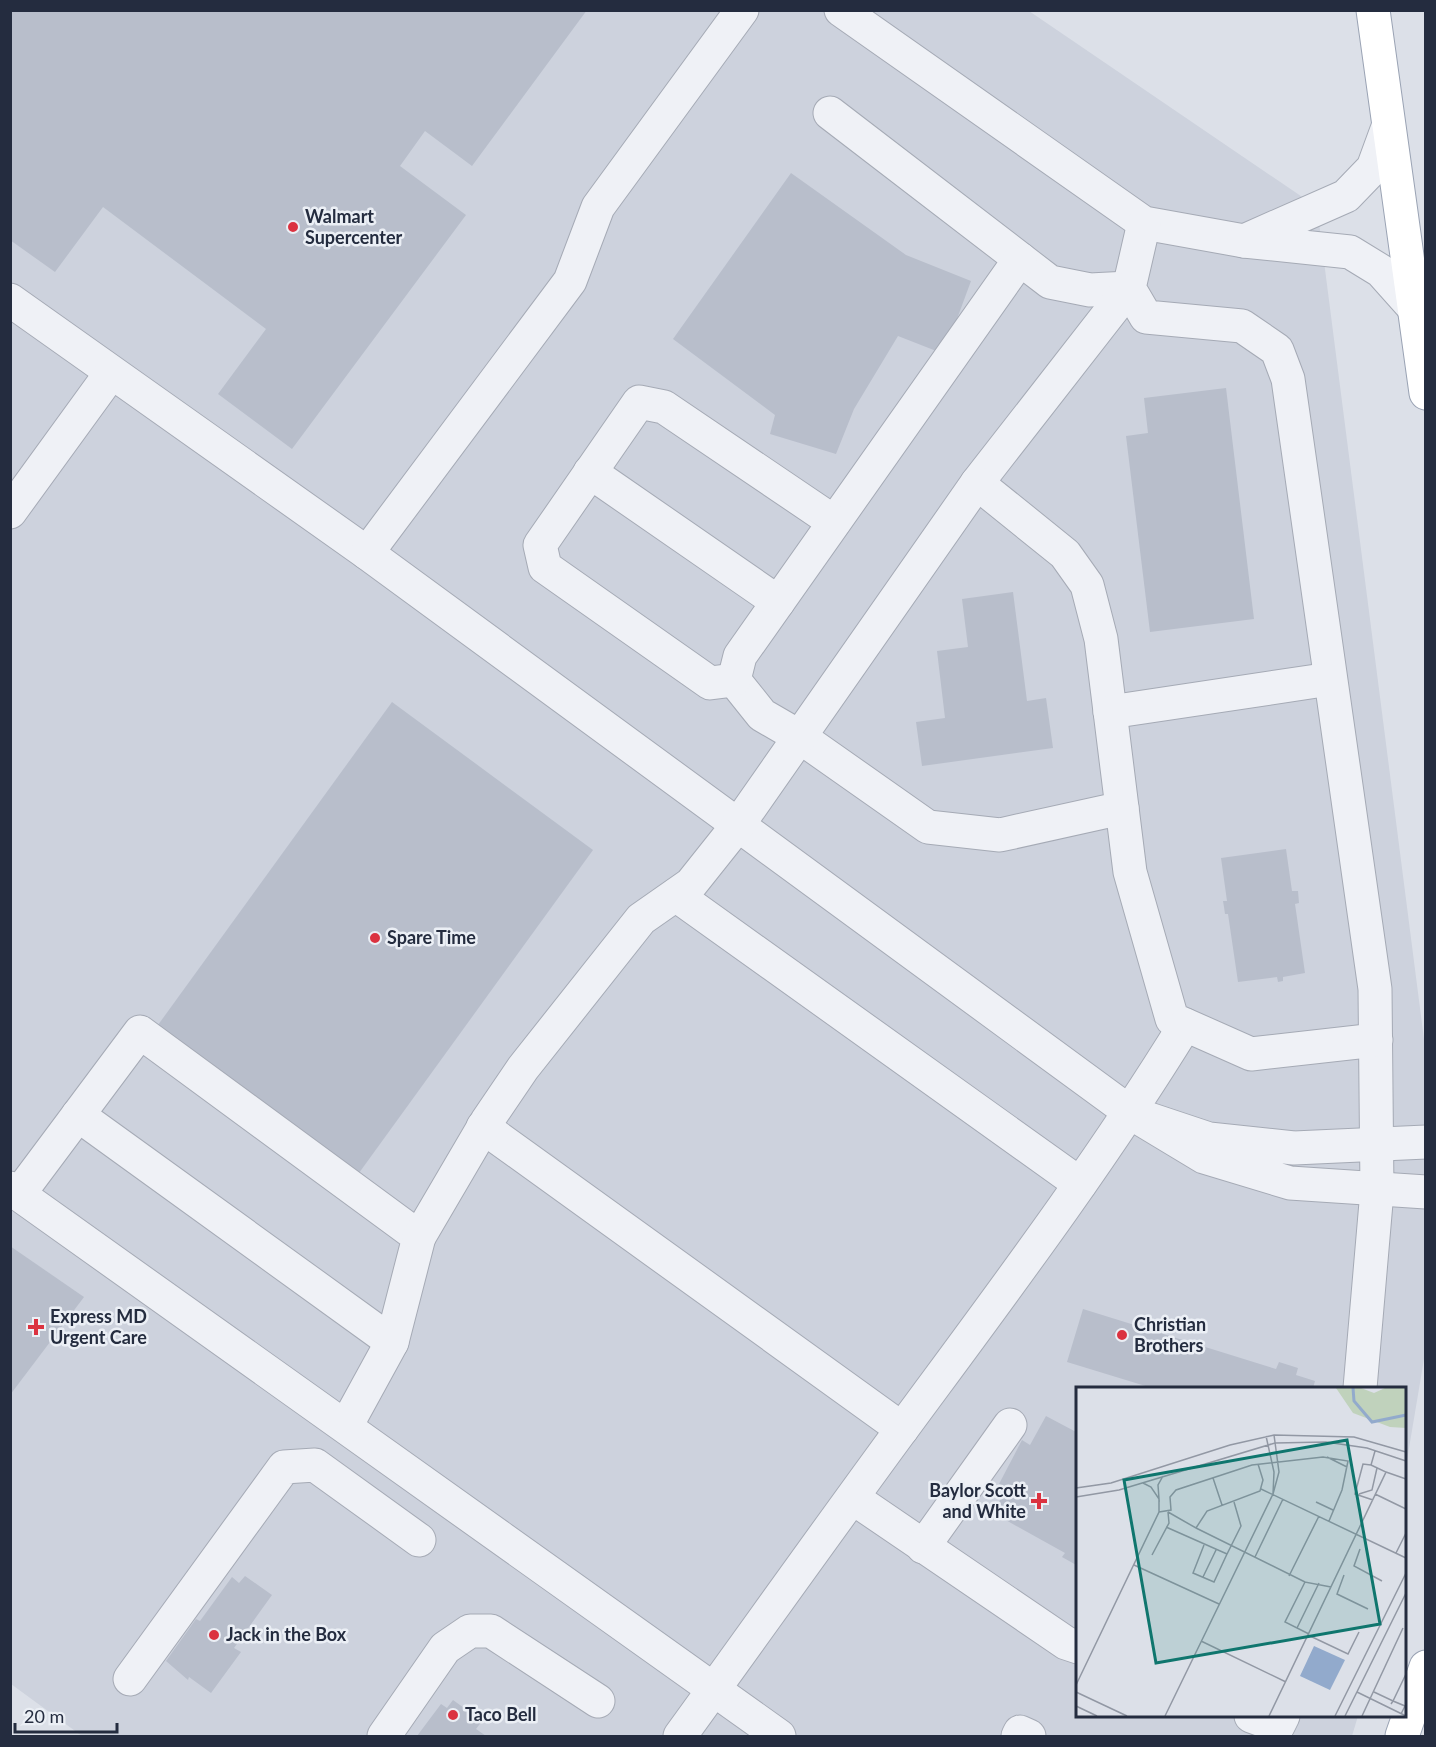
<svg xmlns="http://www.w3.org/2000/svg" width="1436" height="1747" viewBox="0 0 1436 1747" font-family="Lato,sans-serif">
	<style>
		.built { fill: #cdd2dd }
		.building { fill: #b8becb }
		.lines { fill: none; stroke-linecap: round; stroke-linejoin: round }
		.minor-casing { stroke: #a5aab5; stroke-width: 35 }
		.major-casing { stroke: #9aa3b4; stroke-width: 35 }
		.minor { stroke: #eff1f6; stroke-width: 33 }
		.major { stroke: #fff; stroke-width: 33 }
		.poi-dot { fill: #db3240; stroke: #ebeff5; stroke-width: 2 }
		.labels { text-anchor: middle; stroke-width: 5; stroke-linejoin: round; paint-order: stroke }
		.poi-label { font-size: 18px; font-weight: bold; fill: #242c3f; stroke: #ebeff5; text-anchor: start }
		.inset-river { fill: none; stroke: #92aacc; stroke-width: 3 }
		.inset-road { fill: none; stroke: #9298a4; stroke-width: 1.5 }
		.view { fill: #0f766e; fill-opacity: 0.15; stroke: #0f766e; stroke-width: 3 }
		.inset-edge { fill: none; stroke: #242c3f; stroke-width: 3 }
	</style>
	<rect width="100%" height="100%" fill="#dce0e8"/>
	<path class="built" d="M11,11H1029L1317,207L1425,1047V1353L1405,1472L1404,1388H1078V1716H1358L1352,1736H82L11,1684Z"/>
	<g class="building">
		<path d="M10,10H587L472,166L425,131L400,166L466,215L292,449L218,394L266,329L103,207L55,272L10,240Z"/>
		<path d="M791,173L906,255L971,281L944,354L898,336L854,409L836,454L770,434L775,415L673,339Z"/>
		<path d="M1226,388L1254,619L1150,632L1126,436L1148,433L1144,398Z"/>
		<path d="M1013,592L1027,701L1046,698L1053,748L922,766L916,722L945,718L937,651L968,647L962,599Z"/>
		<path d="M392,702L593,850L359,1173L158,1025Z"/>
		<path d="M1286,849L1292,891H1298L1299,903L1295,904L1305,973L1283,977V981L1278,982L1277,977L1238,982L1228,914H1225L1224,907L1223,901H1227L1221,858Z"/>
		<path d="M10,1246L84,1297L10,1395Z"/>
		<path d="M1083,1309L1276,1369L1279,1362L1298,1368L1296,1375L1315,1381L1313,1388H1152L1067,1362Z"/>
		<path d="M1046,1416L1078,1433V1566L1062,1557L1065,1553L993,1513L1006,1489L999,1484L1022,1440L1030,1445Z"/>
		<path d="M245,1576L272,1595L234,1648L241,1652L211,1693L189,1677L188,1680L166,1661L196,1619L200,1621L232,1577L239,1583Z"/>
		<path d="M453,1700L482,1721L476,1729L486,1736H417L441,1704L447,1708Z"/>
	</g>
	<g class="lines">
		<g class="minor-casing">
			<g id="minor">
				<path d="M841,10L1144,223L1244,241"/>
				<path d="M830,113L1050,282L1090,290L1129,288"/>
				<path d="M1388,127L1373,168L1346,196L1244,241L1350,252L1381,271L1414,308"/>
				<path d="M1144,223L1129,288L1146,317L1242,326L1277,350L1288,379L1375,989L1377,1191L1360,1388"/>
				<path d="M1020,259L740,656L734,680L762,715L800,737L928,827L1000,835L1122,808"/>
				<path d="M1129,288L977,483L1065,554L1087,585L1101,639L1130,872L1172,1019L1251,1054L1376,1040"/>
				<path d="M10,300L367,553L1131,1113"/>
				<path d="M590,472L778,602"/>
				<path d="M10,512L111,373"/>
				<path d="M367,553L570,281L598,207L742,10"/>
				<path d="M734,680L710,683L545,567L540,545L639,402L664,407L834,522"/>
				<path d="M1110,712L1330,679"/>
				<path d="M676,895L1080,1184"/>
				<path d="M78,1115L392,1342"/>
				<path d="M483,1127L902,1429"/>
				<path d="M1426,1142L1294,1148L1209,1139L1131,1113L1204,1157L1290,1183L1426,1192"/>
				<path d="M10,1188L779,1736"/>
				<path d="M19,1194L140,1032L419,1237L392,1342L346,1426"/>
				<path d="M419,1237L487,1121L523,1068L641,919L691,884L738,825L977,483"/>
				<path d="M853,1498L1066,1643L1078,1647"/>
				<path d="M923,1547L1010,1425"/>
				<path d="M130,1679L284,1467L315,1465L419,1540"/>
				<path d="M1251,1716L1278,1726L1283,1716"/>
				<path d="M384,1736L445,1648L470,1631H491L598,1701"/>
				<path d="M680,1736C754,1634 827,1531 902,1429C1000,1296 1099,1165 1185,1025"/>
				<path d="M1018,1736L1020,1732L1029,1736"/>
			</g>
		</g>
		<g class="major-casing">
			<g id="major">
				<path d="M1373,10L1426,393"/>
				<path d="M1402,1736L1426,1667"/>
			</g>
		</g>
		<use href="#minor" class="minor"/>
		<use href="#major" class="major"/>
	</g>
	<g class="poi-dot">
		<circle cx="293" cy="227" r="6"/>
		<circle cx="375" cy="938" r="6"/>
		<path d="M33 1318h6v6h6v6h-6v6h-6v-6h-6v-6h6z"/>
		<circle cx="1122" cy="1335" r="6"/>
		<path d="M1036 1492h6v6h6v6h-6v6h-6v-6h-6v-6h6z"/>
		<circle cx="214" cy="1635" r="6"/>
		<circle cx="453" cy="1715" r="6"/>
	</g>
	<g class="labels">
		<g class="poi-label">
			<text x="305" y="223">Walmart<tspan x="305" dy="21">Supercenter</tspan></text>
			<text x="387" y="944">Spare Time</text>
			<text x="50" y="1323">Express MD<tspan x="50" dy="21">Urgent Care</tspan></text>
			<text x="1134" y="1331">Christian<tspan x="1134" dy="21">Brothers</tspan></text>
			<text x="1026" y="1497" text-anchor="end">Baylor Scott<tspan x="1026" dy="21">and White</tspan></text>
			<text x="226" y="1641">Jack in the Box</text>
			<text x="465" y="1721">Taco Bell</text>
		</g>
	</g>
	<g transform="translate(1076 1387)">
		<rect width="330" height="330" fill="#dce0e8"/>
		<path d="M260,1H285L298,6L309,1H330V41L314,40L277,26Z" fill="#c0d2bc"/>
		<path d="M238,259L269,273L254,303L224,289Z" fill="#92aacc"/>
		<path class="inset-river" d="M277,1L278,14L296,35L330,28"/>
		<path class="inset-road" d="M190,49L198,85L197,107L203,85L198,48M251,70L271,80M295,78L287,77L279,107L297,113M310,85L330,92M137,91L146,118M67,96L75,100L83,112L82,98L87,89M0,101L35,96L154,58L198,48L278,50L330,65M185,102L330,171M283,107L296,103L301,81M299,107L330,122M0,110L43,103L199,56L250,55L291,61L330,74M240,115L257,123M83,125L95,123L94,110L100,103L176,78L247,70L272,74L266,103L253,134M92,125L120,141L131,124L184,104L187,93L182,77M90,140L151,167L165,139L158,115M120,141L229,195M128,158L117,186L138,195L151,167M284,162L278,179L306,194M320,166L330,146M76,168L93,136L92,125M179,170L207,112M58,178L143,217M268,188L261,207L292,222M213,189L243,129M127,190L140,163M221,241L243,196M233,247L209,235L229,195L255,200M232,248L272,267L283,245M125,254L210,295M0,298L83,125V112M0,305L51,329M281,305L330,329M298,305L317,314L330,287M315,317L317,314L329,319L325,327M0,319L21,329M89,329L197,107M193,329L310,85L295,78L299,64M259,329L330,186M269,329L330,206M286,329L327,241"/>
		<path class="view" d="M271,53L304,237L80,276L48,93Z"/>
		<rect width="330" height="330" class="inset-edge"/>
	</g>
	<rect width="1436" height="1747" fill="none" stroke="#242c3f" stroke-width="24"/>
	<path d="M15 1723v9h102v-9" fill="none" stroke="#242c3f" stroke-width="3"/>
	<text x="24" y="1723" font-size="18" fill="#242c3f" stroke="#ebeff5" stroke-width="4.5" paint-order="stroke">20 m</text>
</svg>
